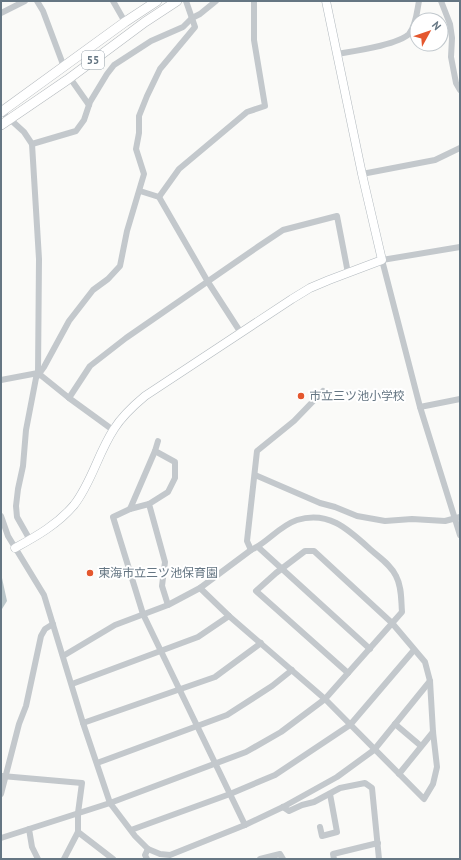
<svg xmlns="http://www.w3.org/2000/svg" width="461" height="860" viewBox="0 0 461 860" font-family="'PT Sans','Noto Sans JP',sans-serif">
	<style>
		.water { fill: #bbc7cb }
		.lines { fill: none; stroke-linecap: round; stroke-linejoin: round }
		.secondary-casing { stroke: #b3babf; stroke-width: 9 }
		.primary-casing { stroke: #b5babe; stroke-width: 10 }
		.street { stroke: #c3c8cc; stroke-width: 6 }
		.secondary { stroke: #fff; stroke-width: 8 }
		.primary { stroke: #fff; stroke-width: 9 }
		.poi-dot { fill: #e4572e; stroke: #fff; stroke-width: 1.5 }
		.labels { text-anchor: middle; stroke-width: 4; stroke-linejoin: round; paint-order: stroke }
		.shield { fill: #fff; stroke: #939fa8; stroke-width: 1 }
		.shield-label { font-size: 11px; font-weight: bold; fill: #657683 }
		.poi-label { font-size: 12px; fill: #657683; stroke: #fff; text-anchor: start }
	</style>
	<rect width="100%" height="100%" fill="#fafaf8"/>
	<path class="water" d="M1,542L2,578L7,601L2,609V637L1,639Z"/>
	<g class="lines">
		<g class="secondary-casing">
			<path id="secondary" d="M15,548C37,536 58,524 74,505C92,482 98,453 114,429C122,416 133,406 145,396L292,299L310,288L329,280L382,260L362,174L326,1"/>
		</g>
		<g class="primary-casing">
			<g id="primary">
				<path d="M1,112L125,22L157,1"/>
				<path d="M1,125L67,80L145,22L177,1"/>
			</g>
		</g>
		<g class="street">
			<path d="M37,1L43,11L64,67"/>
			<path d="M113,1L125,22"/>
			<path d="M441,1L450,24L452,38L451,57L456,83L460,90"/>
			<path d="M1,13L25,1"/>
			<path d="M337,54C354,51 398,45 409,34C416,26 417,11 419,1"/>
			<path d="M70,78L89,105"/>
			<path d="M1,111L24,132L32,144L39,259L38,373"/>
			<path d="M32,144L76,131L84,120L90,102L107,74L114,65L151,41L183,27L192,18L200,14L216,1"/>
			<path d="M362,174L435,160L460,148"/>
			<path d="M140,191L159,197L208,282L241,333"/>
			<path d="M159,197L179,169L247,112L265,106L254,40V1"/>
			<path d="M460,247L382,260L420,407L460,535"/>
			<path d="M38,373L69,398L113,430"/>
			<path d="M1,380L38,373"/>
			<path d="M69,398L90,366L126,338L259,246L283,230L337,216L348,273"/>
			<path d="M420,407L460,399"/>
			<path d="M158,441L155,451L175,462V478L168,492L149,504L165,562L162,586L168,605"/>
			<path d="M255,475L320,503L335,507L357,516L385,521L412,519L445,521L460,517"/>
			<path d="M149,504L130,509L155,451"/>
			<path d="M130,509L113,517L143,614L245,825"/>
			<path d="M1,516L8,536L44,595L83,723L110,803L135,836L148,849L160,854L170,855L245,825L283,807L337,777L374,750L430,681"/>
			<path d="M30,540L17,517L16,506L18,489L23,466L26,430L36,378L44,367L69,321L93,290L108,279L120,266L127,231L144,174L136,149L139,133V116L147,96L160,69L195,27L186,1"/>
			<path d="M258,547L370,649"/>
			<path d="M251,550L247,541L257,451L294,421L323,391"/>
			<path d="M200,588L229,616L325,699L424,799L433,784L437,767L433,732L430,681L425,662L392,623L314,551H305L276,573L256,591L348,673"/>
			<path d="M72,684L198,637L229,616"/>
			<path d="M83,723L215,677L261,643"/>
			<path d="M395,724L421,746"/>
			<path d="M97,763L227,715L272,686L292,670"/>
			<path d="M399,774L433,732"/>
			<path d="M2,776L82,783L78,813V832L64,859"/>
			<path d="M1,794L19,724L26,706L41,636L45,629L53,624"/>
			<path d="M283,807L289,811L302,805L314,802L340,788L365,783L372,788L379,859"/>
			<path d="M320,827L322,836L337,832L330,794"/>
			<path d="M29,829L32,847L38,859"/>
			<path d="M131,830L230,794L275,775L350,725L414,650"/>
			<path d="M78,832L113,859"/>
			<path d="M1,838L110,803L246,752L281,732L325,699L402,612C401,600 402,587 396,576C391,565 380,558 371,550C349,530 329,510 297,520C279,526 267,543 251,550L200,588L168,605L115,625L63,656"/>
			<path d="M147,859L145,855L148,849"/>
			<path d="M260,859L280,854L283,859"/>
			<path d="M334,859L333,854L378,843"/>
		</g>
		<use href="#secondary" class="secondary"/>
		<use href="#primary" class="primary"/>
	</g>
	<g class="poi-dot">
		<circle cx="301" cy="396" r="4"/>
		<circle cx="90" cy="573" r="4"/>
	</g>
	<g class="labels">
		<rect class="shield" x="82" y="51" width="22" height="18" rx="3"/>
		<g class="shield-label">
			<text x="93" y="64">55</text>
		</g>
		<g class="poi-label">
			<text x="309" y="400">市立三ツ池小学校</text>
			<text x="98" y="577">東海市立三ツ池保育園</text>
		</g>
	</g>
	<rect width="461" height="860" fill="none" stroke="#657683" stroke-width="4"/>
	<g transform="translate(429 32) rotate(50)"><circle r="19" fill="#ffffff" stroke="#c1c8cd"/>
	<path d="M0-3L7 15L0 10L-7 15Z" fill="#e4572e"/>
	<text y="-6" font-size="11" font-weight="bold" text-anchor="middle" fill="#657683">N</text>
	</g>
</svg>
